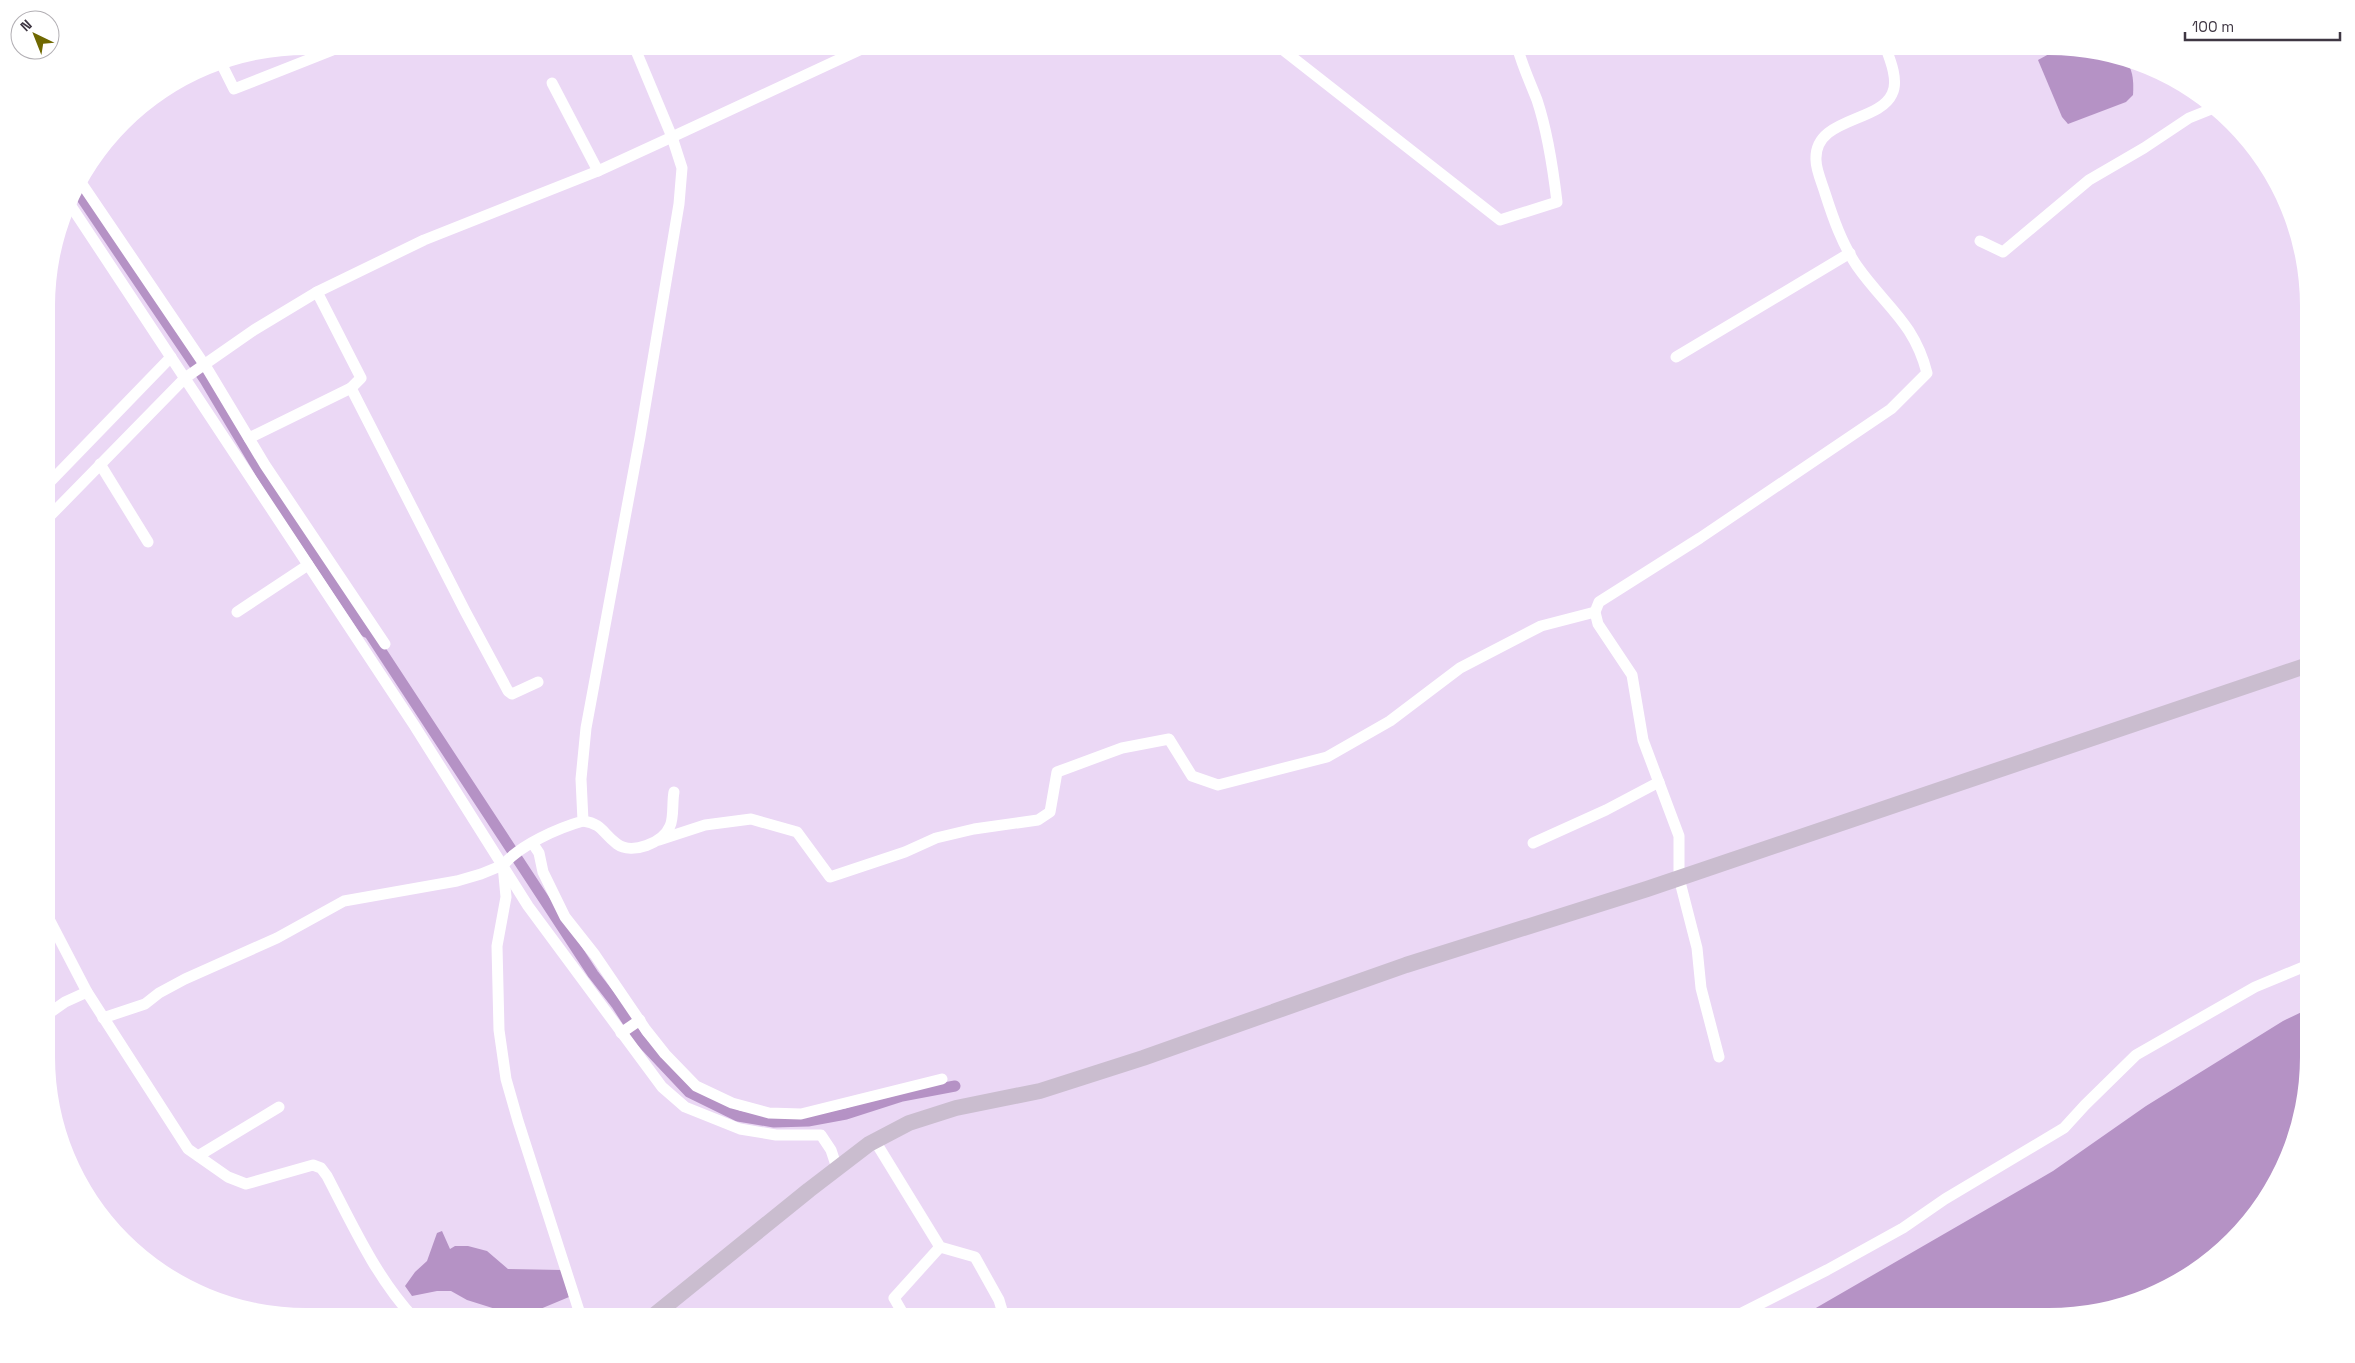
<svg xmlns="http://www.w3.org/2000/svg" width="2355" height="1363" viewBox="0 0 2355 1363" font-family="'Space Grotesk',sans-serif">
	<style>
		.water { fill: #b592c5 }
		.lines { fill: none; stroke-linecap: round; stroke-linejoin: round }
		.canal { stroke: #b592c5; stroke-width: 11 }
		.street { stroke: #fff; stroke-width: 11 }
		.secondary { stroke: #cabdcf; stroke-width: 16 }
	</style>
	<rect width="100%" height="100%" fill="#ebd8f5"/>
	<g class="water">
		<path d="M2060,48L2117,55C2133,62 2134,79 2133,95L2126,102L2068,124L2062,117L2038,60Z"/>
		<path d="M2308,1009V1074L2295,1140L2274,1187L2233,1241L2179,1282L2132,1303L2066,1316H1802L2053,1171L2146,1106L2283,1021Z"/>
		<path d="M442,1231L450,1249L455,1246H468L487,1251L508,1269L562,1270L569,1297L521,1317L467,1300L451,1291H437L412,1296L405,1286L415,1272L427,1261L437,1233Z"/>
	</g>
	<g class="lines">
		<g class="canal">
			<path d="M75,188L205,380L269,487L366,632"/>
			<path d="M364,625L593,974L617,1005L639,1039L689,1092L738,1116L774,1122L808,1121L846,1114L902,1096L955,1086"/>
		</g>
		<g class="street">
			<path d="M1278,46L1500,220L1557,202C1553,168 1548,133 1537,100C1530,82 1522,65 1517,46"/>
			<path d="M221,63L234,89L343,46"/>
			<path d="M552,83L598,171L672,137L634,46"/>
			<path d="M80,181L208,370L265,465L385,644"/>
			<path d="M69,203L414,725L528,906L662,1087L685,1107L740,1129L776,1135H821L831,1150L837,1168"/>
			<path d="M1980,241L2003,252L2089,180L2144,148L2189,118L2214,108"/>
			<path d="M1676,357L1850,253"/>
			<path d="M351,388L465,611L508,691L512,694L538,682"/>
			<path d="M249,438L351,388L361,378L317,292"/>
			<path d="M100,464L148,542"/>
			<path d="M48,484L171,357"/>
			<path d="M48,518L185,378L254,330L317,292L424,240L598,171"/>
			<path d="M237,612L308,565"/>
			<path d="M583,821C603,824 602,833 617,844C632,855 663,843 670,826C674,819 672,801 674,792"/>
			<path d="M659,840L705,825L751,819L797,832L830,877L905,852L936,838L974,829L1038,820L1050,812L1057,772L1122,748L1169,739L1192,776L1218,785L1327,757L1390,721L1460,668L1541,626L1595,612"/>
			<path d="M1533,843L1606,810L1659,782"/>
			<path d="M533,844L539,853L543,872L565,917L595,955L646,1030L665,1054L696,1086L732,1103L769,1113L801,1114L942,1079"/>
			<path d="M48,917L87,992"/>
			<path d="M48,1014L65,1002L87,992L188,1149L228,1177L246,1184L313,1165L321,1168L327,1176C352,1224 376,1277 413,1317"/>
			<path d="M103,1018L145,1004L159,993L185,979L277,938L344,901L457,881L481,874L503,865"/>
			<path d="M621,1033L640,1020"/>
			<path d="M1719,1057L1701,988L1697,948L1679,878V836L1643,740L1632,675L1598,624L1595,612L1599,602L1700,538L1891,409L1927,373C1914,322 1885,306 1857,266C1842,244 1833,218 1825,193C1822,183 1816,170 1816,160C1814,117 1879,123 1892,94C1899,81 1890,59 1885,46"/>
			<path d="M875,1141L940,1247L975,1257L999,1300L1004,1317"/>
			<path d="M198,1156L279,1107"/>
			<path d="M1736,1316L1827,1270L1903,1228L1945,1199L2064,1128L2085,1105L2136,1055L2255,987L2308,965"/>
			<path d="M581,1317L518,1121L506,1079L499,1030L497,946L506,897L503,865C520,845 558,828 583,821L581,779L586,728L640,437L679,204L682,168L672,137L868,46"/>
			<path d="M905,1317L894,1298L940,1247"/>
		</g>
		<path class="secondary" d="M652,1317L809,1190L869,1144L909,1123L956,1108L1040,1091L1143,1058L1406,965L1647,889L2308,665"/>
	</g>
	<path d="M0 0H2355V1363H0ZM306 55H2049A251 251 0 0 1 2300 306V1057A251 251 0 0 1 2049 1308H306A251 251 0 0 1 55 1057V306A251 251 0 0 1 306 55Z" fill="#fff" fill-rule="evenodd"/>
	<g transform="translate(35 35) rotate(317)"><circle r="24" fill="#ffffff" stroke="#b2afb4"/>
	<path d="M0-4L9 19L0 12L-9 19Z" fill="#6f6800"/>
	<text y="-8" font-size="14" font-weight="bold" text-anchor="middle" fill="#3f3743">N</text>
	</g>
	<path d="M2185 32v8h155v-8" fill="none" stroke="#3f3743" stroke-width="2.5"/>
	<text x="2192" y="32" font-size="15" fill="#3f3743" stroke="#ffffff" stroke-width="4" paint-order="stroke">100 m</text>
</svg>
